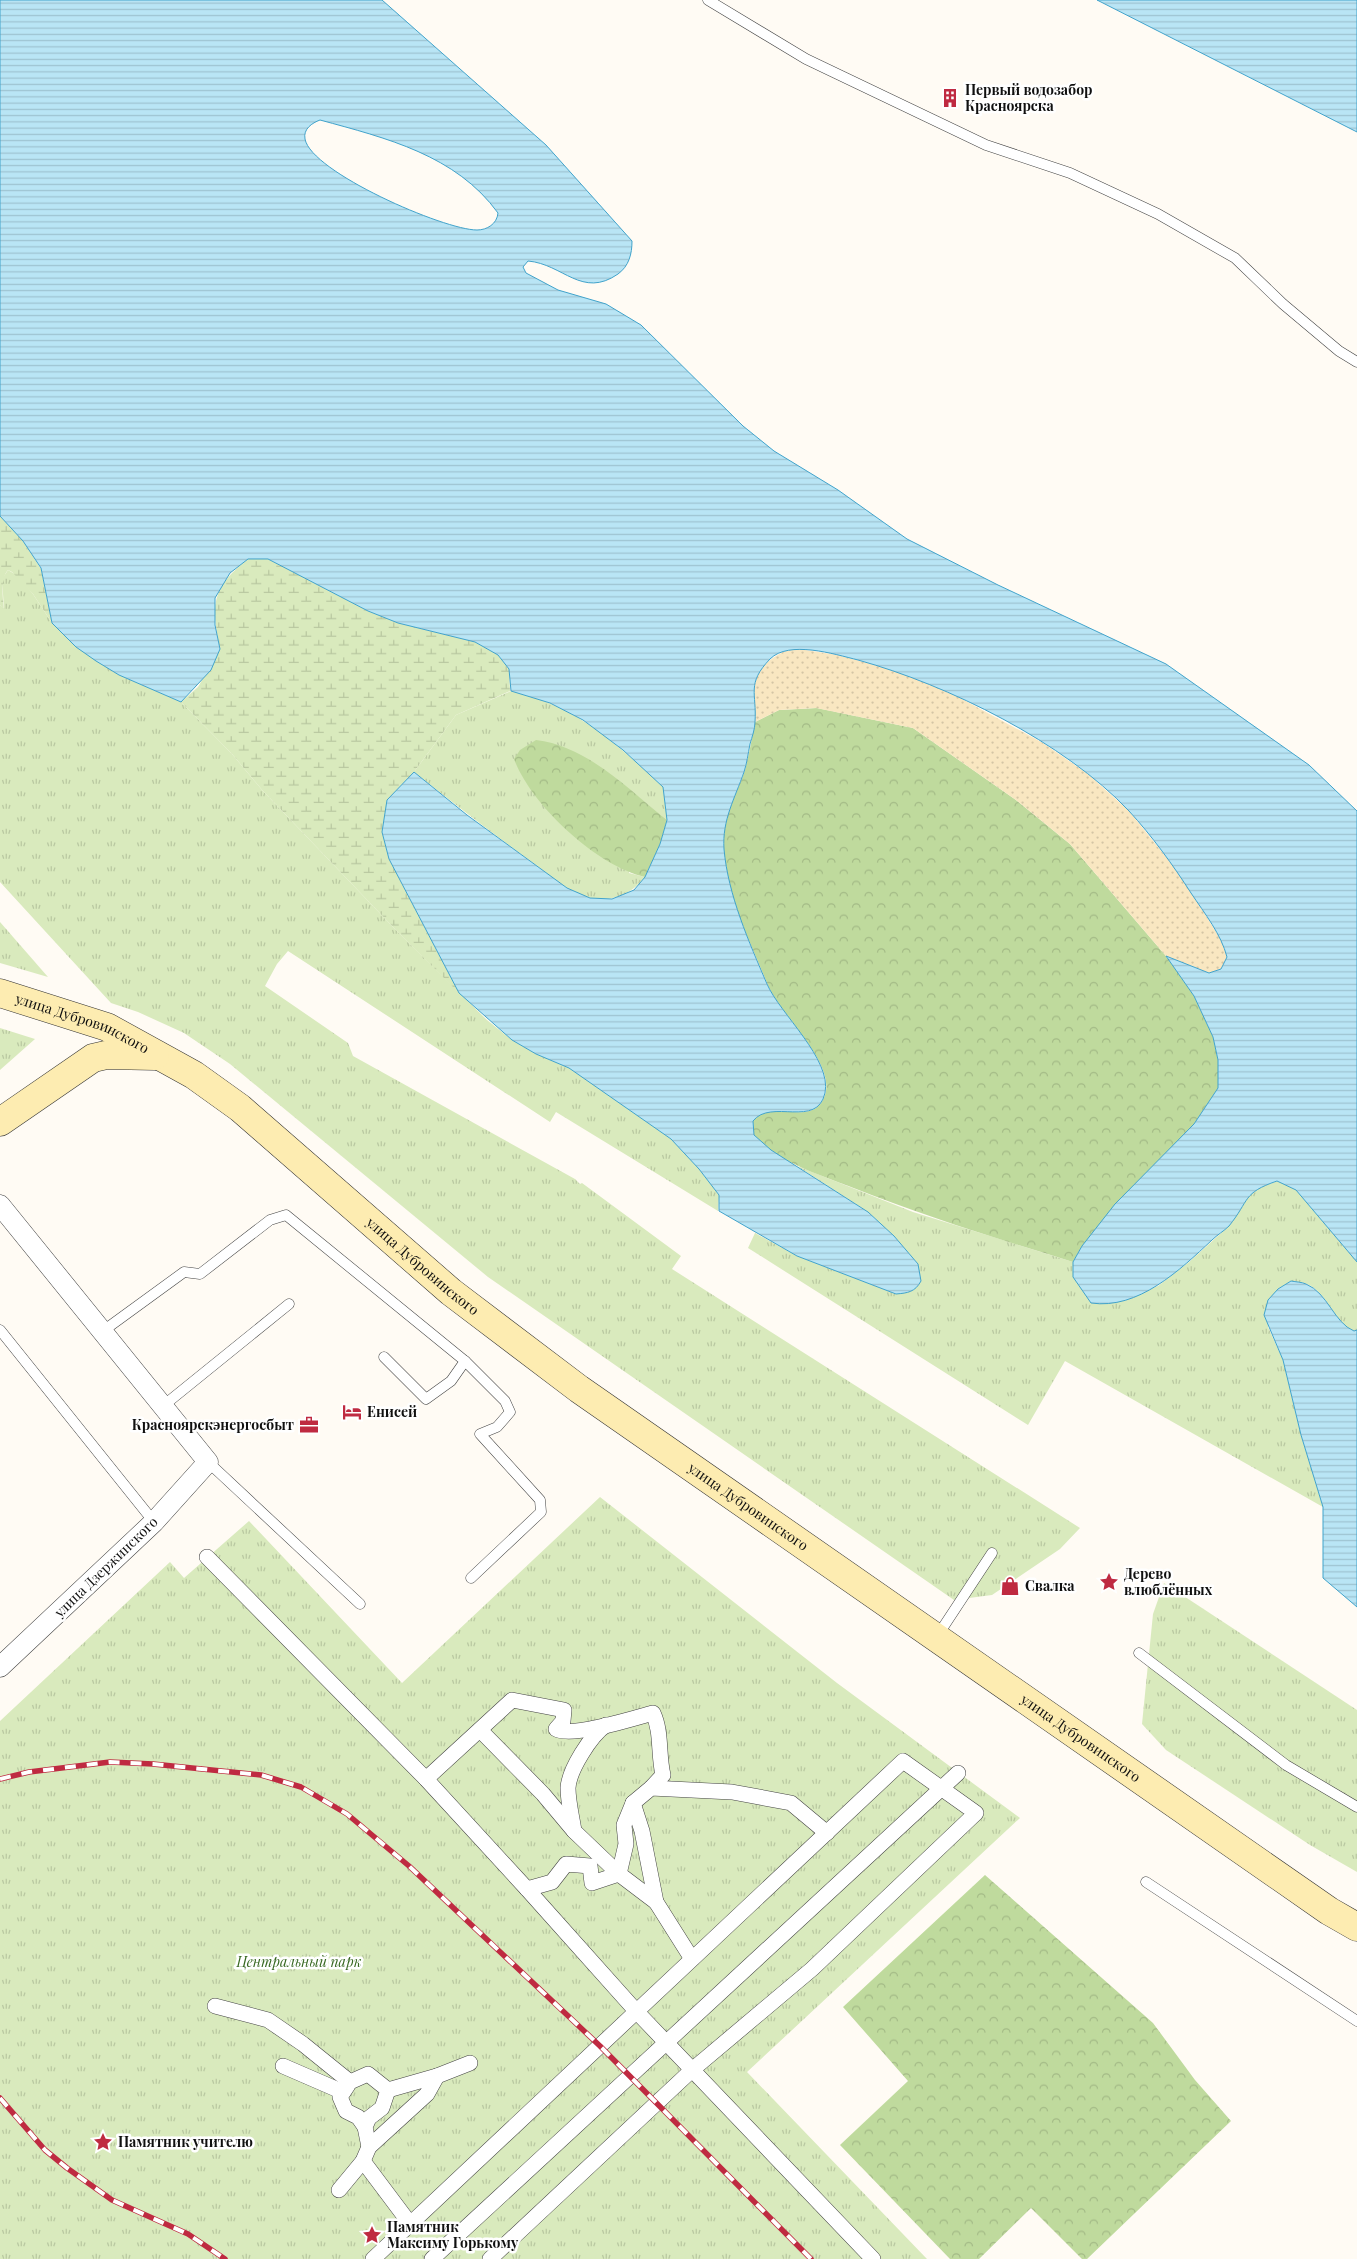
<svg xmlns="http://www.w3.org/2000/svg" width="1357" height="2259" viewBox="0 0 1357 2259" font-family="'Playfair Display',serif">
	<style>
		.grass { fill: url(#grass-tufts) }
		.forest { fill: url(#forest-crowns) }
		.wetland { fill: url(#wetland-marsh) }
		.sand { fill: url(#sand-dots) }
		.water { fill: url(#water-rules); stroke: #41a3cb; fill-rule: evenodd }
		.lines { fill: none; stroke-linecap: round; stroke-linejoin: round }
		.service-casing { stroke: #434343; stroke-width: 11 }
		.pedestrian-casing { stroke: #434343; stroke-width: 16 }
		.minor-casing { stroke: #434343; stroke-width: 21 }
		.secondary-casing { stroke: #323232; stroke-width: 29 }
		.service { stroke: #fff; stroke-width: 10 }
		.pedestrian { stroke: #fff; stroke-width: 15 }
		.minor { stroke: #fff; stroke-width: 20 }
		.secondary { stroke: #fdecb1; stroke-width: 28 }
		.rail-casing { stroke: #bf2a41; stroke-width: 5.5 }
		.rail { stroke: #fff; stroke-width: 4; stroke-dasharray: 11; stroke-linecap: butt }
		.labels { text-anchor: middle; stroke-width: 5; stroke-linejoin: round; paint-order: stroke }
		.poi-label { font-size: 14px; font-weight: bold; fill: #101010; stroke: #fff; text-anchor: start }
		.street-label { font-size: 14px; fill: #101010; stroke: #fff }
		.park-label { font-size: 14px; font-style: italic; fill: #376821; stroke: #fff }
	</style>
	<defs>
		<pattern id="grass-tufts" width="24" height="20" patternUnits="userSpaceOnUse" patternTransform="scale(1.25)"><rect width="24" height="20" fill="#d9eabd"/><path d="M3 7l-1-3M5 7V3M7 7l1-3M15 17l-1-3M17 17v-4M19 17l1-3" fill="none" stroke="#b9c8a1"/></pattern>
		<pattern id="forest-crowns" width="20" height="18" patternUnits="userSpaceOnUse" patternTransform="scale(1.25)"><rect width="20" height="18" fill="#bfda9d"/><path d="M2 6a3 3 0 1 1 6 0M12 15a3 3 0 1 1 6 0" fill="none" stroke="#a3ba86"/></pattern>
		<pattern id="wetland-marsh" width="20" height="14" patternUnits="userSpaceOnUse" patternTransform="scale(1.25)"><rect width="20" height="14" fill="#d9eabd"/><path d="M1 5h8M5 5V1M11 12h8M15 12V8" fill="none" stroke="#b9c8a1"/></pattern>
		<pattern id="sand-dots" width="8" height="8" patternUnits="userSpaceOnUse" patternTransform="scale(1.25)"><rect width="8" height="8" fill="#f9e7c1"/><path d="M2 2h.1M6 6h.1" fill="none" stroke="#d4c5a5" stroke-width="1.8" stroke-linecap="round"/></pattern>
		<pattern id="water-rules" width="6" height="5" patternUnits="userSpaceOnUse" patternTransform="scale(1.25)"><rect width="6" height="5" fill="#b9e5f5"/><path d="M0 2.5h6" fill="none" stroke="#9ec3d1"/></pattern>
	</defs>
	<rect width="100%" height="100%" fill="#fffbf4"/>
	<g class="grass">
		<path d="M8,570L18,576L33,594L52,623L119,675L181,702L232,754L263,791L393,927L487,1020L512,1040L536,1054L569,1068L671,1139L699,1169L719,1195L718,1211L556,1112L550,1122L288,951L277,964L265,986L348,1043L353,1056L575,1179L580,1184L582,1183L681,1256L672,1269L1080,1528L1060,1549L992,1595L954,1600L488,1277L230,1064L184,1033L138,1012L111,1003L0,882V605L4,609L2,579Z"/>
		<path d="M511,691C524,695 539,698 551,704C595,723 629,755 663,787L667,820L631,791L629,873L645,877C631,894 614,902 591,898C570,894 550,875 533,863C492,833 453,803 414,772L456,715Z"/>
		<path d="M0,922L48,977L0,963Z"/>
		<path d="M0,1028L35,1039L0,1070Z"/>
		<path d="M797,1166L913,1212L1073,1262V1277L1121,1301L1158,1286L1189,1262L1229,1226L1242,1204L1257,1188L1278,1181L1296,1190L1357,1262V1330L1354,1331C1334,1323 1328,1293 1307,1284C1302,1282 1296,1282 1291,1281L1278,1289L1268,1327L1283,1360L1301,1435L1323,1507L1065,1361L1028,1425L748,1248L755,1233L797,1256L896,1294L918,1264L894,1236L868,1212Z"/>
		<path d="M600,1497L837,1683L1020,1818L747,2072L927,2259H0V1721L170,1562L184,1578L249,1521L402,1683Z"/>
		<path d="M1164,1583L1357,1710V1872L1310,1845L1166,1750L1142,1724L1153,1614Z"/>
	</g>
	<g class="forest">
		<path d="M817,708L913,728L1016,800L1070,844L1166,956L1194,996L1213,1037L1218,1060V1088L1194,1124L1082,1246L1073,1262C998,1239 924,1216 851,1187C818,1174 779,1163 754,1135L753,1121C771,1098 814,1129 825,1095C836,1062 778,1013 767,983C749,938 720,885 724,835C725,811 738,792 745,770C749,755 752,738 755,722L779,710Z"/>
		<path d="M536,740C587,746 628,789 667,820L660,844L645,877C597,866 531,805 514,759L520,750Z"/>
		<path d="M985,1875L1153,2023L1195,2080L1231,2121L1087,2259H1082L1031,2208L979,2259H950L840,2145L908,2081L843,2007Z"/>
	</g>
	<g class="wetland">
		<path d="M0,516L23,541L41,569L52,623L33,594L12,572L8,570C0,579 3,598 4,610L0,605Z"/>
		<path d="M248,559H268L368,611L398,623L475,642L498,655L509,669L510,691L456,715L414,772L387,800L382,832L389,859L459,993L393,927L263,791L232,754L181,702L198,687L220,649C211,605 211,588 248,559Z"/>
	</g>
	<path class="sand" d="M792,648L838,655L893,670L951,693L1043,743L1088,774L1129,811L1179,873L1223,943L1227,957L1221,969L1209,973L1166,956L1070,844L1016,800L913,728L816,708L779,710L755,722C751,683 753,664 792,648Z"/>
	<g class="water">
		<path d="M0,0H382L546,145L632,241C632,254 629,266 618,274C582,299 563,264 528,261L523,267L526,273L558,290L606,304L641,325L743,426L774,451L838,490L907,539L998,585L1166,664L1309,765L1357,811V1262L1296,1190L1277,1181C1242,1193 1250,1200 1229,1226C1224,1231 1217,1235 1212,1240C1180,1270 1138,1310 1091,1303L1073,1277V1262L1082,1246L1115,1204L1194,1124L1218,1088V1060L1213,1037L1194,996L1166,956L1209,973L1221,969L1227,957C1221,934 1205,914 1191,893C1173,865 1152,836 1129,811C1064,742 948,685 858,660C834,654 789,640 770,659C746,684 757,693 755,722C755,729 752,737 750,744C748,754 747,763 744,772C735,798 722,820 724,849C728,895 749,942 767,984C780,1014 832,1059 825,1093C817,1129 771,1098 753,1121L754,1135L771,1150L868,1212L894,1236L918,1264L921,1281C915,1292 908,1293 896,1294L797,1256L719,1211V1195L699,1169L671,1139L569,1068L536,1054L512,1040L459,993L389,859L382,832L387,800L414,772L467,815L567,888L590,898L612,899L634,890L645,877L660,844L667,820L663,787L623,750L583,720L550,703L511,691L509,669L498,655L475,642L398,623L368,611L268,559H248L230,573L215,598V625L220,649L211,670L181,702L119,675L96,661L76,647L52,623L41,568L23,541L0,516ZM320,120C386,138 456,155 498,213C497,224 487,230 477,230C444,230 311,172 305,139C303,129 312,123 320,120Z"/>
		<path d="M1097,0H1357V132Z"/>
		<path d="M1291,1281C1296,1282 1302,1282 1306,1284C1328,1293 1334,1323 1354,1331L1357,1330V1607L1323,1578V1507L1301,1435L1283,1360L1264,1315L1268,1300L1278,1289Z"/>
	</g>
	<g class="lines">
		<g class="service-casing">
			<g id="service">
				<path d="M708,0L806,59L986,145L1070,173L1158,214L1235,258L1283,304L1339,351L1357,362"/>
				<path d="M0,1330L154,1522"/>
				<path d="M103,1331L184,1272L200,1274L270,1220L286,1215L465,1361L451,1381L426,1399L384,1357"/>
				<path d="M465,1361L505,1401L510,1412L497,1427L480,1434L540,1500L541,1512L471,1578"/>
				<path d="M163,1406L289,1304"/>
				<path d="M208,1462L360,1604"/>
				<path d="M936,1638L992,1553"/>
				<path d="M1139,1653L1286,1765L1357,1807"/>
				<path d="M1146,1882L1357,2021"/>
			</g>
		</g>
		<g class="pedestrian-casing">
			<g id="pedestrian">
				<path d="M207,1557L426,1779L527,1889L636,2011L873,2259"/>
				<path d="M480,1730L543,1794L574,1831L619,1874L656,1902"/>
				<path d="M426,1779L512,1700L564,1710L563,1721L556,1729C571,1738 635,1718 653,1713C662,1732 658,1754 663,1775L651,1788"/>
				<path d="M633,1803L642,1831L656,1902L692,1959"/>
				<path d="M574,1831C572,1817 568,1802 568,1788C569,1770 591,1735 606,1725"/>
				<path d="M527,1889L552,1882L566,1864L590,1866L592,1883L619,1874L626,1844L624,1825L633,1803L651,1788L732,1792L791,1803L827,1833"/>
				<path d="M215,2006L268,2020L303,2044L350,2082L368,2074L388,2090L382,2108L369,2118L365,2127L369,2147"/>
				<path d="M283,2066L343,2092"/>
				<path d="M348,2085L340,2097L346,2111L358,2117L365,2127"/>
				<path d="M388,2090L437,2076"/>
				<path d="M363,2161L411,2225"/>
				<path d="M339,2190L363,2161L369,2147L427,2094L437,2076L470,2063"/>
				<path d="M373,2259L903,1761L976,1813L812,1969L692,2070L490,2259"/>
				<path d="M432,2259L958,1773"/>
			</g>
		</g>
		<g class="minor-casing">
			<path id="minor" d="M0,1205L208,1462L154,1522L0,1667"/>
		</g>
		<g class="secondary-casing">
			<g id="secondary">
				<path id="s1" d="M0,993L107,1027L194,1075L240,1108L451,1292L579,1389L1329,1911L1357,1927"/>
				<path d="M0,1122L93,1058L106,1055L155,1056"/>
			</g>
		</g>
		<use href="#service" class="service"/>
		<use href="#pedestrian" class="pedestrian"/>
		<use href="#minor" class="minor"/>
		<use href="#secondary" class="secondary"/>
		<g class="rail-casing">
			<g id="rail">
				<path d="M0,1779L29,1772L110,1762L153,1764L261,1775L301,1787L347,1814L409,1866L600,2046L811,2259"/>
				<path d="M0,2098L45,2150L67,2168L112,2200L188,2234L225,2259"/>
			</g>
		</g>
		<use href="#rail" class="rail"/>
	</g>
	<defs>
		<g id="building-bare" transform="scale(1.5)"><path d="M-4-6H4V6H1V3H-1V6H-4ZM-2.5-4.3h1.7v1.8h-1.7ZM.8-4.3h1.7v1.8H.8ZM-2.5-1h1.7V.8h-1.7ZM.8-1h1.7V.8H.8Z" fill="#bf2a41" stroke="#fff" stroke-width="2.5" paint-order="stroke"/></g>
		<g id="hotel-bare" transform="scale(1.5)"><path d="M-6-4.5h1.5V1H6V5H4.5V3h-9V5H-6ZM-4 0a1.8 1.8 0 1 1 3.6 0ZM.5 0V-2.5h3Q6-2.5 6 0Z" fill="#bf2a41" stroke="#fff" stroke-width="2.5" paint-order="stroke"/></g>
		<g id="office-bare" transform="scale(1.5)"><path d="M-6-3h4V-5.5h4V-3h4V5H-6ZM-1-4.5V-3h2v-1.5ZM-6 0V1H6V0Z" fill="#bf2a41" stroke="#fff" stroke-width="2.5" paint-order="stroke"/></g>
		<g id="sight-bare" transform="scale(1.5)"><path d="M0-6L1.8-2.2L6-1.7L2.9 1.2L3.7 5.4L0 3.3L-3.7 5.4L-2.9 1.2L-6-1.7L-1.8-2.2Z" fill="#bf2a41" stroke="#fff" stroke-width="2.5" paint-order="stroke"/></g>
		<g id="shop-bare" transform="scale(1.5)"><path d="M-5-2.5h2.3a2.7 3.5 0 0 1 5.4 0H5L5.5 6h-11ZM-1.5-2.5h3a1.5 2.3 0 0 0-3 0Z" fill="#bf2a41" stroke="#fff" stroke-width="2.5" paint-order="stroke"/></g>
	</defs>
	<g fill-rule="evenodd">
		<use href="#building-bare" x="950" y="98"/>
		<use href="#hotel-bare" x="352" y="1412"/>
		<use href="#office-bare" x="309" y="1425"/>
		<use href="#sight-bare" x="1109" y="1582"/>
		<use href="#shop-bare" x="1010" y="1586"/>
		<use href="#sight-bare" x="103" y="2142"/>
		<use href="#sight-bare" x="372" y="2235"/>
	</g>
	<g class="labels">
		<g class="poi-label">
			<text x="965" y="95">Первый водозабор<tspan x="965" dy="16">Красноярска</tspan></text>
			<text x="367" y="1417">Енисей</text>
			<text x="294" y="1430" text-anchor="end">Красноярскэнергосбыт</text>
			<text x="1124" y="1579">Дерево<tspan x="1124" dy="16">влюблённых</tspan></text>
			<text x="1025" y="1591">Свалка</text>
			<text x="118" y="2147">Памятник учителю</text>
			<text x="387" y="2232">Памятник<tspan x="387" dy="16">Максиму Горькому</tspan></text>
		</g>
		<g class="street-label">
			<text dy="5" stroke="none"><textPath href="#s1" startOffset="88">улица Дубровинского</textPath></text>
			<text dy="5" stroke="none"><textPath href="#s1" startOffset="510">улица Дубровинского</textPath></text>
			<text dy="5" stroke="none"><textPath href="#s1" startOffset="915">улица Дубровинского</textPath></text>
			<text transform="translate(106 1567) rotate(-44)" y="5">улица Дзержинского</text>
			<text dy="5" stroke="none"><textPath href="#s1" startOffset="1320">улица Дубровинского</textPath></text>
		</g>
		<g class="park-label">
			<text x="299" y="1967">Центральный парк</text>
		</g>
	</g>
</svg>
